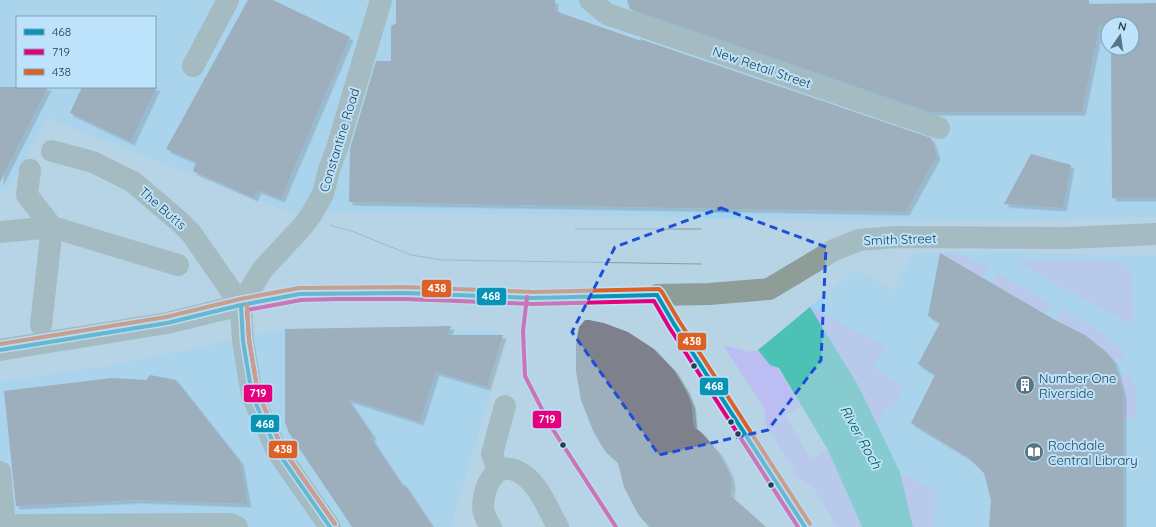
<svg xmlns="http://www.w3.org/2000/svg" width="1156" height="527" viewBox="0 0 1156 527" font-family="Quicksand,sans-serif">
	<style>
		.built { fill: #9cd3f3; fill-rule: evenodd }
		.green { fill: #bcbdf2 }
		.water { fill: #4bc2b3 }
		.building { fill: #7e808c; filter: url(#shadow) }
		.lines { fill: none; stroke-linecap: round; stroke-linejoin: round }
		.street { stroke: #8e9d98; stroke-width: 22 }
		.tram { stroke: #8c9b99; stroke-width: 1 }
		.bus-1-casing { stroke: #bce3fb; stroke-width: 7 }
		.bus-2-casing { stroke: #bce3fb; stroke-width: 7 }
		.bus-3-casing { stroke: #bce3fb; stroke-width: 7 }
		.bus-1 { stroke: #0794b5; stroke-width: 4 }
		.bus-2 { stroke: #e5007d; stroke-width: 4 }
		.bus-3 { stroke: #dd6127; stroke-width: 4 }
		.marked { fill: none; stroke: #1d4ed8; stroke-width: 3; stroke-dasharray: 8 5; stroke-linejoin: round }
		.bus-dot { fill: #244050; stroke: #bce3fb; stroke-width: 1.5 }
		.labels { text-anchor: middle; stroke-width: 4; stroke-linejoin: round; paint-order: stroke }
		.street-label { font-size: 13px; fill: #244050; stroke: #bce3fb }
		.poi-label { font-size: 13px; fill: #244050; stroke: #bce3fb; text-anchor: start }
		.water-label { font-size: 14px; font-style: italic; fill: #005647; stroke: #bce3fb }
		.line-badge { stroke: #bce3fb; stroke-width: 1.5 }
		.badge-label { font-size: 11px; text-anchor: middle; font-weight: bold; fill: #fff }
	</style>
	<defs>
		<filter id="shadow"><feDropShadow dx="3.5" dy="3.5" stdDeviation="0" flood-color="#0004"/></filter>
	</defs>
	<rect width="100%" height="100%" fill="#b7d4e5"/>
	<g class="built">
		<path d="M0,0H1156V217L897,222L350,211L288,212L47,118L12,184L0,195ZM17,17H155V87H17ZM1108,24H1132V48H1108Z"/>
		<path d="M949,252L1156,256V527H934L935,491L900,472L858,385L810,307L855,270L893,290L914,254Z"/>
		<path d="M285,329L500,330V335L502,339L487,387L491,392L452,522L454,527H0V382L119,364Z"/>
	</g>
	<g class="green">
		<path d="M949,252L971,258L989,268L982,278L940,253Z"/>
		<path d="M1022,261H1113C1125,263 1131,269 1133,281L1134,326L1017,263Z"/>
		<path d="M998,273L1051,304L1045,314L992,284Z"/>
		<path d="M810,307L885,346L873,368L904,387L892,409L887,406L877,425L858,385Z"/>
		<path d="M1061,309L1103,333L1124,353L1123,357L1114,361C1097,342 1077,331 1055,320Z"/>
		<path d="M723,345L749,352L758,350L770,365L778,368L802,406L785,415L811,459L828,450L862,527H837L812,485L799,479L765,423V409Z"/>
		<path d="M1131,375L1136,389V418H1123V394L1119,376Z"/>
		<path d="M900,472L935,491L934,527H913Z"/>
	</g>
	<path class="water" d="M810,307L858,385L900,472L913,527H862L828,450L779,368L770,365L758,350Z"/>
	<g class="building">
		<path d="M248,0H273L350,37L281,199L258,190L254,198L193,171L196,162L166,149Z"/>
		<path d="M396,0H555V11L641,41L640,39L931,138L937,156L906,212L349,202L350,149L376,61H391V26L396,23Z"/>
		<path d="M627,0H1089V4L1156,3V198H1112L1111,48H1132V24H1108V26L1100,25L1082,112H930L630,9Z"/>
		<path d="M0,87H48L0,182Z"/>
		<path d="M82,87H157L131,142L70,113Z"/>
		<path d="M1031,154L1071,165L1063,208L1004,204Z"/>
		<path d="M940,253L1055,320L1085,335L1105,351L1114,361L1123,394V527H989L991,500L984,473L969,458L911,423L935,375L918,364L940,323L928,316Z"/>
		<path d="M585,320H589L604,323L628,332L654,349L674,370L686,390L692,405L694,427L701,432L720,454L730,474L732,484L731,496L766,527H649L638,514L624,487L618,463L605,451L594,433L581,400L576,371V343L579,327Z"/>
		<path d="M451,326L448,335H503L487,387L436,372L420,422L348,399L373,436L371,438L403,486L405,485L433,527H352L289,433L285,422V329Z"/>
		<path d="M150,375L176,380L240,461L248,504L138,500L16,506L4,391L112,378L146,380Z"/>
	</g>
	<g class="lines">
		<g class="street">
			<path d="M590,0L607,14L939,128"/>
			<path d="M193,66L228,0"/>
			<path d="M52,151L93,162L133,182L180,222L191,233L241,305"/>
			<path d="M30,170L27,195L52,227L178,265"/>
			<path d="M0,232L52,227L41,325"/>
			<path d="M657,295L709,294L769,289L834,250L859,240L895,237L1067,238L1156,234"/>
			<path d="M241,305L262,270L302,227L311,215L323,194L329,170L338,145L381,0"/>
			<path d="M241,305L243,341L252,395L277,451L330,527"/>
			<path d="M0,350L167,323L241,305"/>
			<path d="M498,470L492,454L505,406"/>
			<path d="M0,472L5,526"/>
			<path d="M0,527L24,525L231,524L237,527"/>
			<path d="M491,527C487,521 483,514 483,507C484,487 494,459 519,472C539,483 547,508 558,527"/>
		</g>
		<g class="tram">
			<path d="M330,225L354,232L411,255L443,260L701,264"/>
			<path d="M575,229H701"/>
		</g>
		<g class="bus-1-casing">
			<g id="bus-1">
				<path d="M657,295L674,324L805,527"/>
				<path d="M241,305L243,341L252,395L277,451L330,527"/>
				<path d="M0,350L167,323L241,305L300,294L404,293L533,298L657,295"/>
			</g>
		</g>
		<g class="bus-2-casing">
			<g id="bus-2">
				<path d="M527,297L523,331L525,376L550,425L616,527"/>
				<path d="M335,524L282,448L258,393L249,340L247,310L301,300L338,299H404L533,304L654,301L669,327L798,527"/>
			</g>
		</g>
		<g class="bus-3-casing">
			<g id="bus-3">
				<path d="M247,305L249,340L258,393L282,448L335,524"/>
				<path d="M0,344L166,317L240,299L299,288L404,287L533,292L659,289L662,292L679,321L810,524"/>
			</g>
		</g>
		<use href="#bus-1" class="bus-1"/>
		<use href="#bus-2" class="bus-2"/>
		<use href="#bus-3" class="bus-3"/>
	</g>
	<path d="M0 0H1156V527H0ZM721,208L826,247L821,360L768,430L659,455L572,332L615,247Z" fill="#b7d4e5" fill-opacity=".55" fill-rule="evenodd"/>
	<path class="marked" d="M721,208L826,247L821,360L768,430L659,455L572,332L615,247Z"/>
	<defs>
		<g id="building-disc" transform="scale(1)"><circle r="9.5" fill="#577484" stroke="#bce3fb"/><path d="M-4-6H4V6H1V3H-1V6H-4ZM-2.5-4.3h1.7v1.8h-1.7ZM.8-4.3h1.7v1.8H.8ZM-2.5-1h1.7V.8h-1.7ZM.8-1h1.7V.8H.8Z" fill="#fff"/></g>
		<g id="library-disc" transform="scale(1)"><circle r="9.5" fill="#577484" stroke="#bce3fb"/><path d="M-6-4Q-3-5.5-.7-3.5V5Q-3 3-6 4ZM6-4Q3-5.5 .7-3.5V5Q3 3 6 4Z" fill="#fff"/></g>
	</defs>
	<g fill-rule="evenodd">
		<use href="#building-disc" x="1025" y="385"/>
		<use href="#library-disc" x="1034" y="452"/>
	</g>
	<g class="bus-dot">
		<circle cx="694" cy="366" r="3.5"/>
		<circle cx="731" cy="422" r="3.5"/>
		<circle cx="738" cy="434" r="3.5"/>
		<circle cx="563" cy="445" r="3.5"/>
		<circle cx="771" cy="485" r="3.5"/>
	</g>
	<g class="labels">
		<g class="street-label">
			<text transform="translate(762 67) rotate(19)" y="5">New Retail Street</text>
			<text transform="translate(339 140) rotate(-73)" y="5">Constantine Road</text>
			<text transform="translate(163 208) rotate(41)" y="5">The Butts</text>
			<text transform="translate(900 239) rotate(-2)" y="5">Smith Street</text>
		</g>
		<g class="poi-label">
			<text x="1039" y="383">Number One<tspan x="1039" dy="15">Riverside</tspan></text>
			<text x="1048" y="450">Rochdale<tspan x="1048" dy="15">Central Library</tspan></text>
		</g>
		<g class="water-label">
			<text transform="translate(861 437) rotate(61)" y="5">River Roch</text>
		</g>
	</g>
	<g class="line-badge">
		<rect x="421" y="279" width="31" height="19" rx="4" fill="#dd6127"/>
		<rect x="476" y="287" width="31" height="19" rx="4" fill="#0794b5"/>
		<rect x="677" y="332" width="30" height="19" rx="4" fill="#dd6127"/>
		<rect x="699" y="377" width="30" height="19" rx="4" fill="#0794b5"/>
		<rect x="243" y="384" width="30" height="19" rx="4" fill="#e5007d"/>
		<rect x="532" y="410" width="30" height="19" rx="4" fill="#e5007d"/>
		<rect x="250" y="414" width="30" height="19" rx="4" fill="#0794b5"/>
		<rect x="268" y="440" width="30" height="19" rx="4" fill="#dd6127"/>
	</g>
	<g class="badge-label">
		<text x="437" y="292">438</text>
		<text x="491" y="300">468</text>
		<text x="692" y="345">438</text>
		<text x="714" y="390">468</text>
		<text x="258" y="397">719</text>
		<text x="547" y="423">719</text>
		<text x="265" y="428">468</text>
		<text x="283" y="453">438</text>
	</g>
	<rect x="16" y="16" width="140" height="72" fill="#bce3fb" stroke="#7fa2b7"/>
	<rect x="24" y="29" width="20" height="6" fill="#0794b5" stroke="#7fa2b7"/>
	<text x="52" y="36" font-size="12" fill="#244050">468</text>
	<rect x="24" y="49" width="20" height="6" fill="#e5007d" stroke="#7fa2b7"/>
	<text x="52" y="56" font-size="12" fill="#244050">719</text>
	<rect x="24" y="69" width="20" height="6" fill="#dd6127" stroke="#7fa2b7"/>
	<text x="52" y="76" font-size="12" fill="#244050">438</text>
	<g transform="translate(1120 36) rotate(13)"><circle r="19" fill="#bce3fb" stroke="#7fa2b7"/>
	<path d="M0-3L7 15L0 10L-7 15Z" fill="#577484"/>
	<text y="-6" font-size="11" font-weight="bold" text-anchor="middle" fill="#244050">N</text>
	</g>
</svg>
